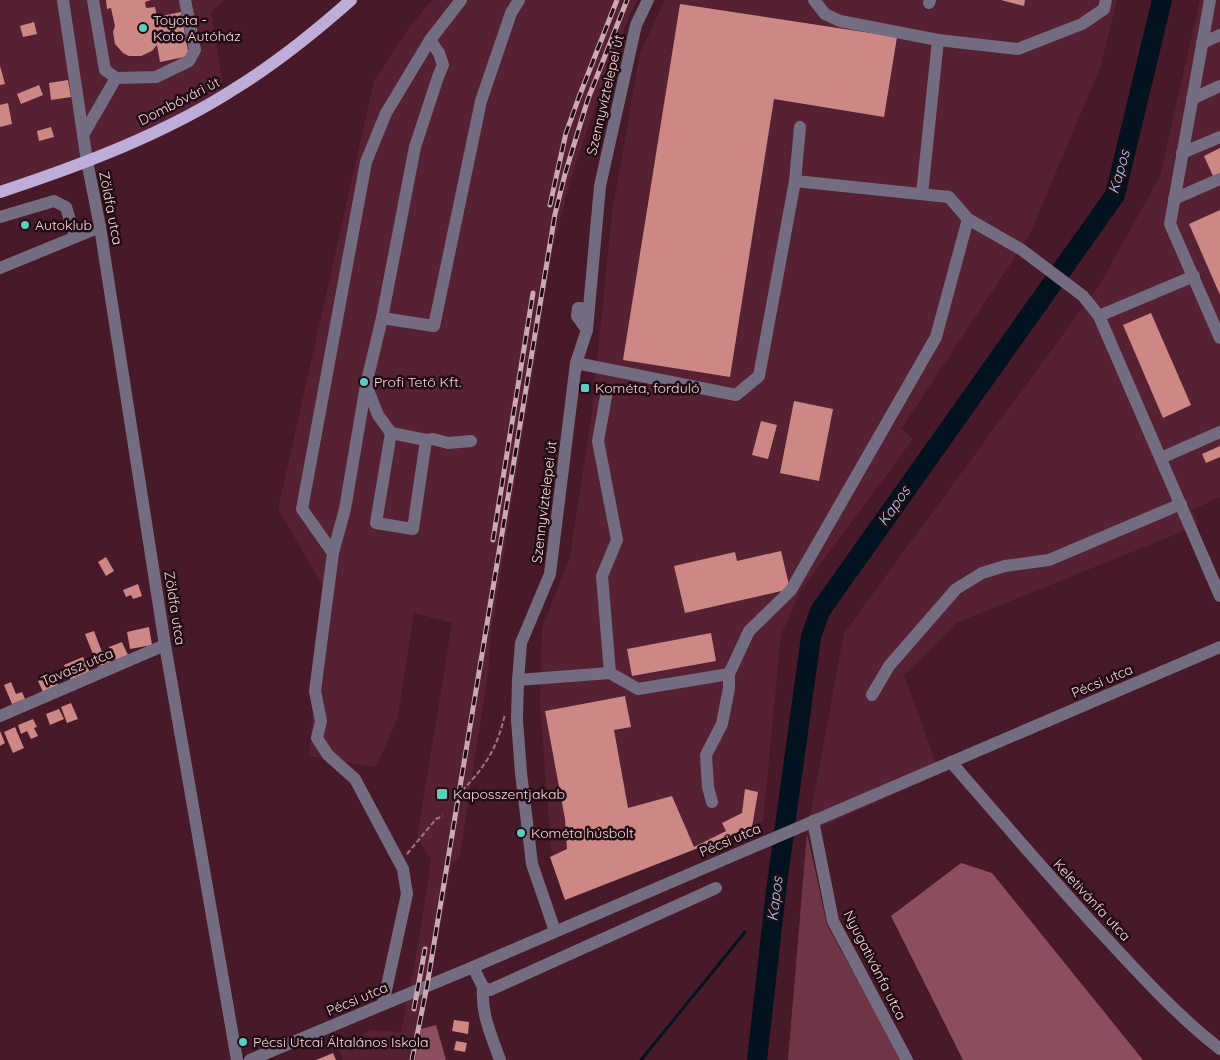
<svg xmlns="http://www.w3.org/2000/svg" width="1220" height="1060" viewBox="0 0 1220 1060" font-family="Quicksand,sans-serif">
	<style>
		.built { fill: #572134 }
		.green { fill: #6f3547 }
		.forest { fill: #8c4d5f }
		.lines { fill: none; stroke-linecap: round; stroke-linejoin: round }
		.stream { stroke: #03121f; stroke-width: 3 }
		.river { stroke: #03121f; stroke-width: 20 }
		.building { fill: #cd8784 }
		.path { stroke: #9f7782; stroke-width: 2; stroke-dasharray: 5 2.5; stroke-linecap: butt }
		.minor { stroke: #746d82; stroke-width: 12 }
		.major { stroke: #beadd9; stroke-width: 12 }
		.rail-casing { stroke: #cca9b2; stroke-width: 5 }
		.rail { stroke: #210c13; stroke-width: 3; stroke-dasharray: 9; stroke-linecap: butt }
		.poi-dot { fill: #5acebd; stroke: #210c13; stroke-width: 2 }
		.labels { text-anchor: middle; stroke-width: 5; stroke-linejoin: round; paint-order: stroke }
		.poi-label { font-size: 14px; fill: #f8d8df; stroke: #210c13; text-anchor: start }
		.street-label { font-size: 14px; fill: #f8d8df; stroke: #210c13 }
		.water-label { font-size: 15px; font-style: italic; fill: #a1cff3; stroke: #210c13 }
	</style>
	<rect width="100%" height="100%" fill="#481928"/>
	<g class="built">
		<path d="M0,0H225L211,12L225,97L87,168L0,197Z"/>
		<path d="M432,0H638L629,17L602,86L570,182L552,251L491,634L489,666L460,856L452,864L415,1060H343L338,1046L371,1030L401,1032L419,939L431,860L417,837L452,623L414,613L398,717L376,767L309,756L324,588L278,509L374,81L410,26Z"/>
		<path d="M665,0H1117L1100,68L1029,236L901,429L913,439L801,590L781,635L763,822L569,899L551,850L540,704L542,628L570,557L592,412L612,213L640,53Z"/>
		<path d="M1200,0H1220V497L1192,510L1199,525L956,623L904,675L940,774L807,833L844,633L1100,284L1160,176Z"/>
	</g>
	<path class="green" d="M807,833L827,925L902,1060H788Z"/>
	<g class="forest">
		<path d="M961,863L992,873L1143,1060H963L891,916Z"/>
		<path d="M436,1025L446,1060H415L421,1029Z"/>
	</g>
	<g class="lines">
		<path class="stream" d="M641,1060L745,932"/>
		<path class="river" d="M757,1060L776,891L811,637L820,611L1115,195L1162,0"/>
	</g>
	<g class="building">
		<path d="M106,0H151L145,2L146,8L155,7L157,17L181,12L189,56L160,62L157,45L152,51L141,56H129L123,53L115,44L113,32L115,26L111,8L107,9Z"/>
		<path d="M1001,0H1025L1024,6Z"/>
		<path d="M680,4L897,37L884,117L774,99L730,377L623,360Z"/>
		<path d="M34,22L37,34L23,37L20,26Z"/>
		<path d="M0,66L5,84L0,85Z"/>
		<path d="M68,80L71,97L51,100L49,83Z"/>
		<path d="M39,85L43,95L21,104L17,94Z"/>
		<path d="M8,103L12,124L0,127V105Z"/>
		<path d="M51,127L54,137L39,141L37,131Z"/>
		<path d="M1220,148V173L1213,176L1204,156Z"/>
		<path d="M1220,210V295L1189,224Z"/>
		<path d="M1151,313L1191,405L1163,418L1123,325Z"/>
		<path d="M794,401L833,409L819,481L780,473Z"/>
		<path d="M761,421L777,425L768,459L752,455Z"/>
		<path d="M1220,446V457L1206,463L1202,454Z"/>
		<path d="M781,551L790,589L685,613L674,566L735,552L737,561Z"/>
		<path d="M106,557L114,571L106,576L98,562Z"/>
		<path d="M138,584L142,596L133,599L131,595L126,597L123,590Z"/>
		<path d="M149,627L152,645L130,649L127,632Z"/>
		<path d="M94,631L102,652L107,650L111,662L98,667L85,634Z"/>
		<path d="M711,633L716,661L632,676L627,649Z"/>
		<path d="M122,642L128,655L115,660L109,647Z"/>
		<path d="M83,657L90,673L71,681L64,665Z"/>
		<path d="M53,675L58,685L43,692L38,681Z"/>
		<path d="M11,682L16,694L22,692L25,699L12,704L4,685Z"/>
		<path d="M625,696L631,727L614,730L628,808L672,796L694,847L726,831L722,823L742,813L745,789L758,792L752,827L565,900L550,857L567,849L565,819L545,711Z"/>
		<path d="M71,703L78,719L67,723L61,707Z"/>
		<path d="M59,709L64,719L50,725L46,714Z"/>
		<path d="M33,719L37,727L34,728L38,736L31,739L27,731L21,734L18,725Z"/>
		<path d="M15,727L24,748L13,753L4,732Z"/>
		<path d="M0,731L5,743L0,746Z"/>
		<path d="M454,1020L469,1022L468,1034L452,1031Z"/>
		<path d="M456,1041L467,1043L465,1052L454,1050Z"/>
		<path d="M333,1053L336,1060H316Z"/>
	</g>
	<g class="lines">
		<g class="path">
			<path d="M462,791C486,765 497,749 505,714"/>
			<path d="M407,854L436,819L443,816"/>
		</g>
		<g class="minor">
			<path d="M63,0L87,161L100,227L165,645L237,1060"/>
			<path d="M93,0L105,70L116,78"/>
			<path d="M814,0L825,14L840,21L938,40L1018,49L1082,24L1104,9L1106,0"/>
			<path d="M1210,0L1170,224L1220,338"/>
			<path d="M929,3L930,0"/>
			<path d="M1202,43L1220,35"/>
			<path d="M1192,99L1220,86"/>
			<path d="M83,135L116,78L156,77L189,61L195,50L185,0"/>
			<path d="M1182,153L1220,137"/>
			<path d="M795,181L949,197L968,219L1022,250L1083,296L1099,316L1220,596"/>
			<path d="M922,194L938,40"/>
			<path d="M1174,199L1220,179"/>
			<path d="M0,217L54,201L66,207L75,237"/>
			<path d="M0,268L100,227"/>
			<path d="M1099,316L1194,276"/>
			<path d="M382,318L434,326L481,101L511,13L519,0"/>
			<path d="M587,330L577,316L578,308H581L586,313L588,319"/>
			<path d="M576,363L736,395L759,376L795,181L800,127"/>
			<path d="M366,385L378,415L391,433L376,523L413,529L426,440L391,433"/>
			<path d="M426,440L433,439L448,443L471,441"/>
			<path d="M1161,458L1220,432"/>
			<path d="M333,553L345,509L366,385L382,318L415,147L438,77L443,65L439,53L430,40"/>
			<path d="M610,673L638,689L729,674L749,631L791,590L936,337L968,219"/>
			<path d="M518,680L610,673L602,576L617,540L598,441L607,391"/>
			<path d="M872,695L889,666L956,589L982,573L1005,566L1049,560L1181,504"/>
			<path d="M0,716L165,645"/>
			<path d="M951,762C1003,822 1054,882 1108,940C1143,978 1179,1017 1220,1049"/>
			<path d="M712,802L708,787L706,755L722,724L729,688V674"/>
			<path d="M813,821L833,921L907,1060"/>
			<path d="M555,931L532,864L521,773L517,720L518,680L521,643L550,574L576,363L587,330L600,186L636,25L648,0"/>
			<path d="M473,967L483,987L490,990L716,888"/>
			<path d="M483,987C481,1015 491,1034 500,1060"/>
			<path d="M383,1004L407,894L403,869L355,779L328,755L317,738L321,721L315,691L333,553L302,509L366,162L386,113L430,40L461,0"/>
			<path d="M250,1060L473,967L1220,647"/>
		</g>
		<path class="major" d="M0,192C82,165 167,133 239,86C279,61 316,31 351,0"/>
		<g class="rail-casing">
			<g id="rail">
				<path d="M550,205L566,133L579,97L617,0"/>
				<path d="M493,540L533,293"/>
				<path d="M414,1009L425,949"/>
				<path d="M412,1060L427,986L555,214L565,174L588,99L627,0"/>
			</g>
		</g>
		<use href="#rail" class="rail"/>
	</g>
	<g class="poi-dot">
		<circle cx="143" cy="28" r="5"/>
		<circle cx="25" cy="225" r="5"/>
		<circle cx="364" cy="382" r="5"/>
		<rect x="580" y="383" width="10" height="10" rx="2.5"/>
		<rect x="436" y="788" width="12" height="12" rx="2.5"/>
		<circle cx="521" cy="833" r="5"/>
		<circle cx="243" cy="1042" r="5"/>
	</g>
	<g class="labels">
		<g class="poi-label">
			<text x="153" y="25">Toyota -<tspan x="153" dy="16">Koto Autóház</tspan></text>
			<text x="35" y="230">Autoklub</text>
			<text x="374" y="387">Profi Tető Kft.</text>
			<text x="595" y="393">Kométa, forduló</text>
			<text x="453" y="799">Kaposszentjakab</text>
			<text x="531" y="838">Kométa húsbolt</text>
			<text x="253" y="1047">Pécsi Utcai Általános Iskola</text>
		</g>
		<g class="street-label">
			<text transform="translate(605 95) rotate(-77)" y="5">Szennyvíztelepei út</text>
			<text transform="translate(179 101) rotate(-27)" y="5">Dombóvári út</text>
			<text transform="translate(111 208) rotate(79)" y="5">Zöldfa utca</text>
			<text transform="translate(544 502) rotate(-83)" y="5">Szennyvíztelepei út</text>
			<text transform="translate(175 608) rotate(81)" y="5">Zöldfa utca</text>
			<text transform="translate(77 667) rotate(-23)" y="5">Tavasz utca</text>
			<text transform="translate(1102 681) rotate(-23)" y="5">Pécsi utca</text>
			<text transform="translate(730 840) rotate(-23)" y="5">Pécsi utca</text>
			<text transform="translate(1092 900) rotate(47)" y="5">Keletivánfa utca</text>
			<text transform="translate(875 965) rotate(63)" y="5">Nyugativánfa utca</text>
			<text transform="translate(357 999) rotate(-23)" y="5">Pécsi utca</text>
		</g>
		<g class="water-label">
			<text transform="translate(1119 172) rotate(-74)" y="5">Kapos</text>
			<text transform="translate(894 506) rotate(-55)" y="5">Kapos</text>
			<text transform="translate(775 899) rotate(-83)" y="5">Kapos</text>
		</g>
	</g>
</svg>
